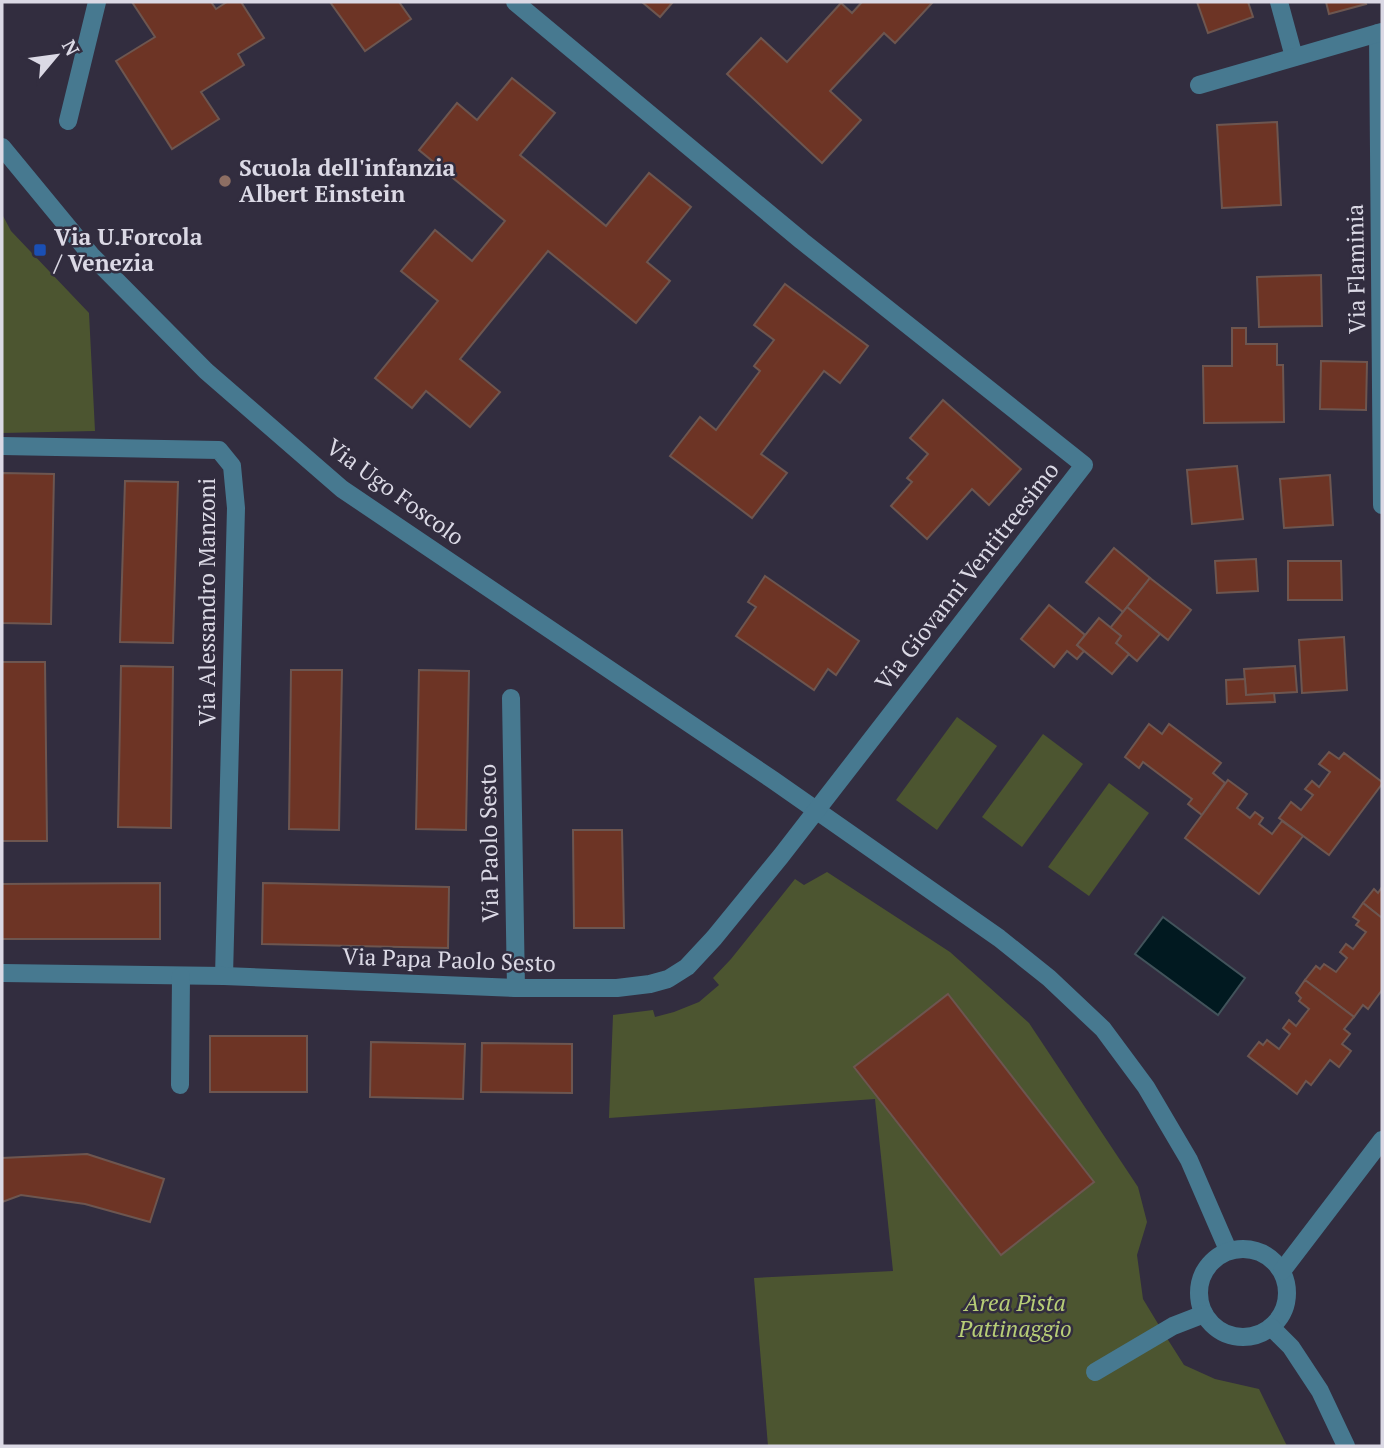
<svg xmlns="http://www.w3.org/2000/svg" width="1384" height="1448" viewBox="0 0 1384 1448" font-family="'PT Serif',serif">
	<style>
		.green { fill: #4c5530 }
		.water { fill: #011920; stroke: #42535b; stroke-width: 2 }
		.building { fill: #6d3425; stroke: #6d5650; stroke-width: 2 }
		.lines { fill: none; stroke-linecap: round; stroke-linejoin: round }
		.minor { stroke: #477990; stroke-width: 18 }
		.education-dot { fill: #8d6e63; stroke: #322d3f; stroke-width: 2.5 }
		.transit-dot { fill: #1a4fb4; stroke: #322d3f; stroke-width: 2.5 }
		.labels { text-anchor: middle; stroke-width: 5; stroke-linejoin: round; paint-order: stroke }
		.poi-label { font-size: 23px; font-weight: bold; fill: #dbd9e5; stroke: #322d3f; text-anchor: start }
		.street-label { font-size: 23px; fill: #dbd9e5; stroke: #322d3f }
		.park-label { font-size: 23px; font-style: italic; fill: #b7cd76; stroke: #322d3f }
	</style>
	<rect width="100%" height="100%" fill="#322d3f"/>
	<g class="green">
		<path d="M2,214L11,231L89,313L95,431L2,433Z"/>
		<path d="M957,717L997,746L937,830L896,800Z"/>
		<path d="M1043,734L1083,764L1022,847L982,817Z"/>
		<path d="M1109,783L1149,813L1089,896L1048,867Z"/>
		<path d="M827,872L950,952L1029,1023L1138,1187L1147,1222L1137,1255L1143,1299L1163,1332L1184,1365L1215,1379L1259,1389L1287,1446H768L754,1278L893,1271L875,1099L609,1118L613,1015L653,1010L655,1017L674,1012L699,1002L719,985L713,978L731,959L795,879L804,885Z"/>
	</g>
	<path class="water" d="M1163,917L1245,978L1218,1015L1135,954Z"/>
	<g class="building">
		<path d="M132,2H211L216,9L227,2H241L264,38L238,54L244,65L201,92L219,119L172,149L116,61L155,37Z"/>
		<path d="M330,2H399L411,19L365,51Z"/>
		<path d="M642,2H673L660,17Z"/>
		<path d="M862,2H933L895,43L884,33L830,91L861,120L822,163L727,74L761,38L787,62L841,3L852,13Z"/>
		<path d="M1197,2H1248L1253,17L1208,33Z"/>
		<path d="M1326,2H1365L1366,4L1329,14Z"/>
		<path d="M512,78L555,113L520,155L606,226L649,173L691,207L647,262L670,281L636,323L548,251L460,359L500,392L470,427L426,391L412,408L375,378L438,301L401,271L435,230L472,261L505,221L419,150L457,103L477,120Z"/>
		<path d="M1277,122L1281,205L1222,208L1217,125Z"/>
		<path d="M1321,275L1322,326L1259,327L1257,277Z"/>
		<path d="M785,284L868,346L840,383L824,371L761,454L787,473L752,518L670,456L700,417L716,430L760,371L754,366L774,340L754,325Z"/>
		<path d="M1232,328H1246V344H1277V365H1283L1284,422L1204,423L1203,366H1232Z"/>
		<path d="M1321,361L1367,362L1366,410L1320,409Z"/>
		<path d="M943,400L1021,469L989,505L972,489L927,539L891,506L912,482L907,478L928,454L910,438Z"/>
		<path d="M1237,466L1243,519L1192,524L1187,470Z"/>
		<path d="M2,473L54,474L51,624L2,623Z"/>
		<path d="M1330,475L1333,525L1284,528L1280,479Z"/>
		<path d="M125,481L178,482L173,643L120,642Z"/>
		<path d="M1114,548L1150,578L1123,612L1086,582Z"/>
		<path d="M1256,559L1258,591L1217,593L1215,561Z"/>
		<path d="M1288,561H1341L1342,600H1288Z"/>
		<path d="M765,576L859,641L836,675L828,669L814,690L736,636L756,607L748,602Z"/>
		<path d="M1150,578L1191,610L1168,640L1127,607Z"/>
		<path d="M1049,605L1085,635L1077,645L1084,651L1077,659L1067,651L1054,667L1021,639Z"/>
		<path d="M1127,607L1160,634L1137,661L1116,643L1121,636L1110,628Z"/>
		<path d="M1099,618L1121,636L1116,643L1129,654L1112,674L1077,645Z"/>
		<path d="M1344,637L1347,690L1302,693L1299,640Z"/>
		<path d="M2,662H45L47,841H2Z"/>
		<path d="M121,666L173,667L171,828L118,827Z"/>
		<path d="M1295,666L1297,692L1246,695L1244,669Z"/>
		<path d="M291,670H342L339,830L289,829Z"/>
		<path d="M419,670L469,671L466,830L416,829Z"/>
		<path d="M1245,679L1246,695L1274,693L1275,702L1227,704L1226,680Z"/>
		<path d="M1149,724L1162,734L1169,724L1221,763L1213,773L1225,783L1202,815L1188,804L1192,799L1143,762L1139,768L1125,757Z"/>
		<path d="M1329,752L1339,759L1344,753L1382,782V784L1329,855L1279,818L1291,802L1301,810L1313,795L1305,789L1312,781L1319,787L1330,772L1319,764Z"/>
		<path d="M1228,780L1247,794L1237,808L1250,818L1255,812L1263,818L1259,824L1272,834L1282,821L1303,836L1259,894L1185,838Z"/>
		<path d="M573,830H622L624,928H574Z"/>
		<path d="M160,883V939H2V884Z"/>
		<path d="M263,883L449,887L448,948L262,944Z"/>
		<path d="M1382,887V918L1363,903L1374,889L1378,893Z"/>
		<path d="M1363,903L1382,918V990L1368,1009L1363,1005L1354,1017L1305,980L1316,966L1320,969L1324,964L1336,972L1347,958L1340,952L1346,944L1353,949L1366,932L1356,925L1359,921L1353,917Z"/>
		<path d="M1305,980L1354,1017L1344,1029L1350,1034L1342,1044L1351,1051L1339,1067L1330,1060L1311,1085L1306,1081L1297,1094L1248,1056L1259,1042L1263,1045L1267,1040L1279,1049L1290,1034L1283,1028L1289,1020L1296,1026L1309,1009L1299,1001L1301,998L1296,993Z"/>
		<path d="M948,994L1094,1182L1001,1255L854,1067Z"/>
		<rect x="210" y="1036" width="97" height="56"/>
		<path d="M371,1042L465,1044L463,1099L370,1097Z"/>
		<path d="M482,1043L572,1044V1093L481,1092Z"/>
		<path d="M87,1154L164,1179L150,1222L85,1204L21,1195L2,1202V1158Z"/>
	</g>
	<g class="lines">
		<g class="minor">
			<path d="M1279,2L1294,57"/>
			<path d="M1378,33L1382,505"/>
			<path d="M1199,85L1382,32"/>
			<path d="M68,121L97,2"/>
			<path d="M2,147L91,255L206,371L342,489L773,780L999,938L1049,978L1103,1029L1146,1087L1189,1160L1228,1250"/>
			<path d="M2,446L219,450L232,466L236,508L224,976"/>
			<path d="M511,698L516,988"/>
			<path d="M2,973L224,976L516,988H617L650,984L668,979L687,967L714,938L781,856L1084,465L802,241L515,2"/>
			<path d="M180,1085L181,976"/>
			<circle cx="1243" cy="1293" r="44"/>
			<path d="M1282,1271L1382,1140"/>
			<path d="M1271,1327L1291,1347L1320,1391L1346,1446"/>
			<path d="M1095,1372L1173,1326L1204,1314"/>
		</g>
	</g>
	<circle class="education-dot" cx="225" cy="181" r="7"/>
	<rect class="transit-dot" x="33" y="243" width="14" height="14" rx="3.5"/>
	<g class="labels">
		<g class="poi-label">
			<text x="239" y="176">Scuola dell'infanzia<tspan x="239" dy="26">Albert Einstein</tspan></text>
			<text x="54" y="245">Via U.Forcola<tspan x="54" dy="26">/ Venezia</tspan></text>
		</g>
		<g class="street-label">
			<text transform="translate(1356 269) rotate(-91)" y="8">Via Flaminia</text>
			<text transform="translate(395 492) rotate(36)" y="8">Via Ugo Foscolo</text>
			<text transform="translate(967 576) rotate(-52)" y="8">Via Giovanni Ventitreesimo</text>
			<text transform="translate(207 602) rotate(-90)" y="8">Via Alessandro Manzoni</text>
			<text transform="translate(489 843) rotate(-91)" y="8">Via Paolo Sesto</text>
			<text transform="translate(449 960) rotate(2)" y="8">Via Papa Paolo Sesto</text>
		</g>
		<g class="park-label">
			<text x="1015" y="1311">Area Pista<tspan x="1015" dy="26">Pattinaggio</tspan></text>
		</g>
	</g>
	<rect width="1384" height="1448" fill="none" stroke="#dbd9e5" stroke-width="7"/>
	<g transform="translate(56 56) rotate(61)" stroke="#322d3f" stroke-width="5" paint-order="stroke">
	<path d="M0-5L12 26L0 18L-12 26Z" fill="#dbd9e5"/>
	<text y="-10" font-size="19" font-weight="bold" text-anchor="middle" fill="#dbd9e5">N</text>
	</g>
</svg>
